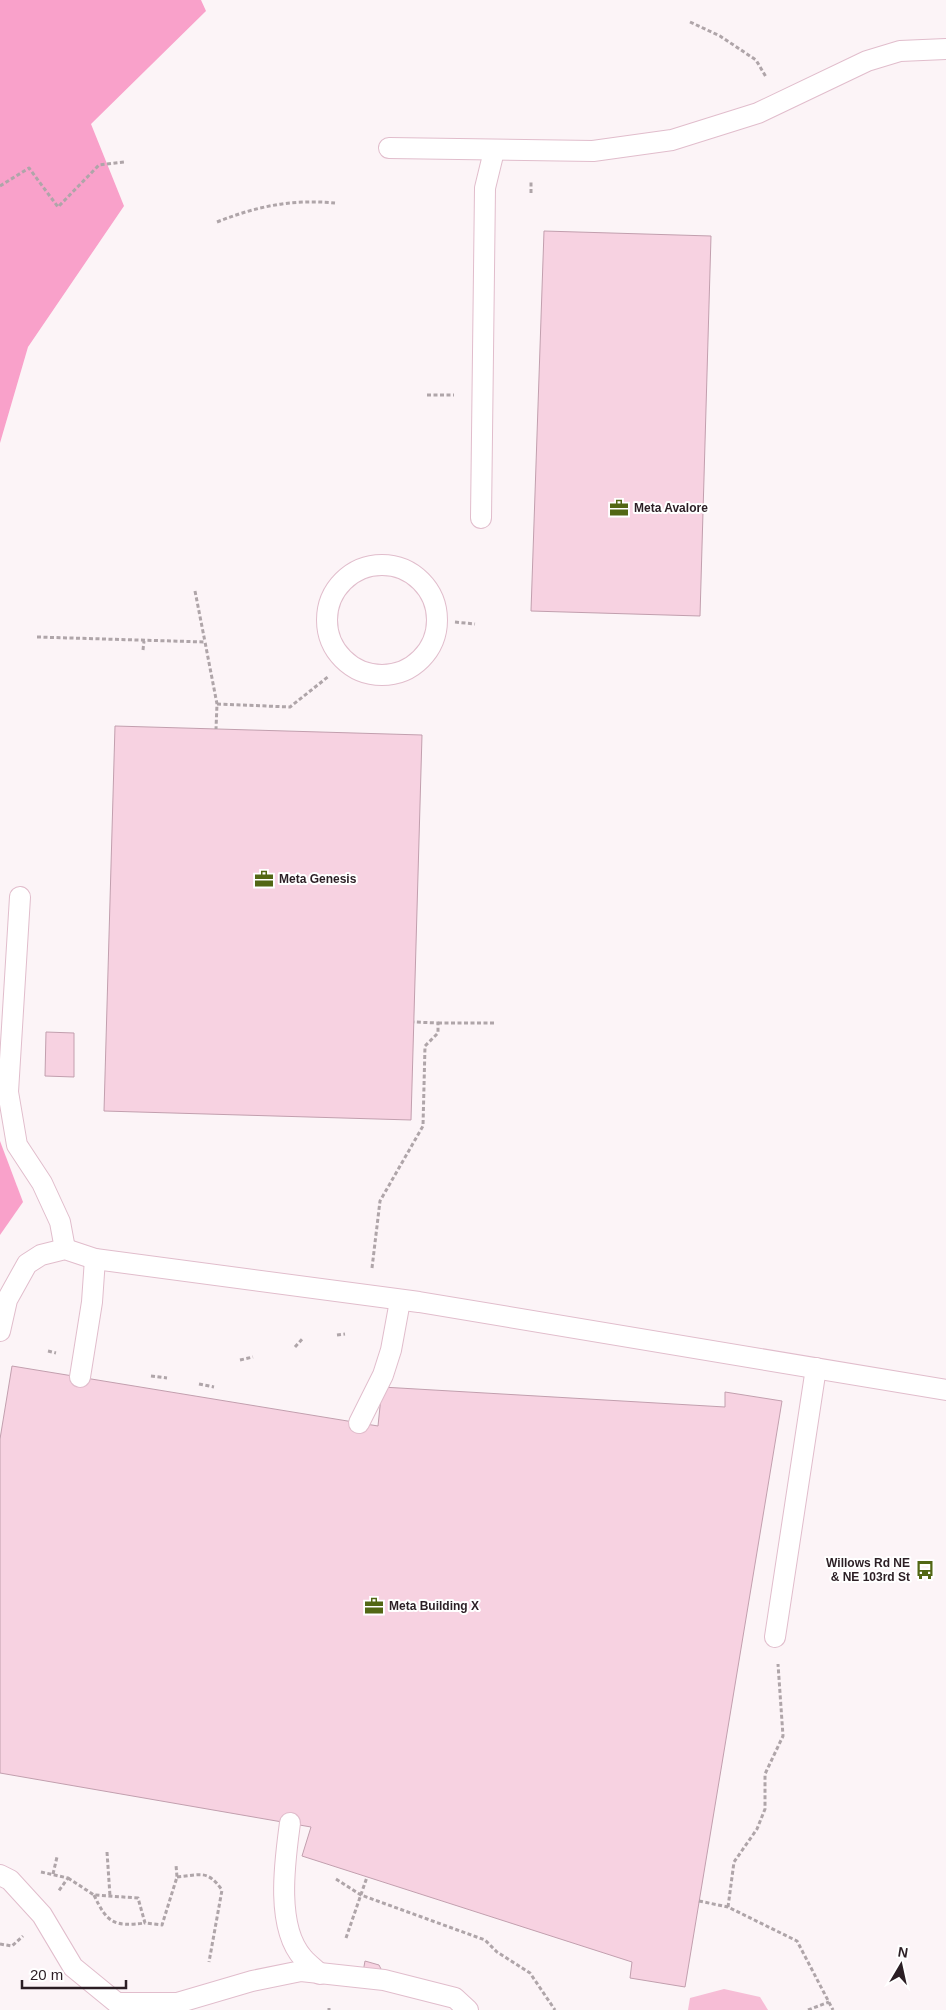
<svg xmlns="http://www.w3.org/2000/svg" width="946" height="2010" viewBox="0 0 946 2010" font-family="Arial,sans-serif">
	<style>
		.green { fill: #f7bdd6 }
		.forest { fill: #f9a1ca }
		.building { fill: #f7d2e1; stroke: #c29fae }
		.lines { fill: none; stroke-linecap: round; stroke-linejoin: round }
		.service-casing { stroke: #e1bdcc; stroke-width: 22 }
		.path { stroke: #afa5a9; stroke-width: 3; stroke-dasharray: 4 2.5; stroke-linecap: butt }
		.service { stroke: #fff; stroke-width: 20 }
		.labels { text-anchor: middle; stroke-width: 4; stroke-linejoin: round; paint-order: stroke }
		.poi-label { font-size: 12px; font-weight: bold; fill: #2b1e24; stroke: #fff; text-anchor: start }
	</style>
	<rect width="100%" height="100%" fill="#fcf4f7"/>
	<path class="green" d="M724,1989L760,1997L768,2010H688L690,1998Z"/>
	<g class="forest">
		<path d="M0,0H201L206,11L91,124L124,206L28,347L0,443V482Z"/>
		<path d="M0,1141L23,1202L0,1235Z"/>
	</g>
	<g class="building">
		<path d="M544,231L711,236L700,616L531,611Z"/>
		<path d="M115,726L422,735L411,1120L104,1111Z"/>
		<path d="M46,1032L74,1033V1077L45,1076Z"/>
		<path d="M12,1366L378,1426L382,1387L725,1407V1392L782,1401L685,1987L630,1978L632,1962L302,1856L311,1827L0,1773V1439Z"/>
		<path d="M365,1961L379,1965L381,1969L378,1972H363Z"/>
	</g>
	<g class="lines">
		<g class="service-casing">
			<g id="service">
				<path d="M389,148L593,151L672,140L758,113L867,61L900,51L946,49"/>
				<path d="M481,518L485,188L494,151"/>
				<circle cx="382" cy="620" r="55"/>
				<path d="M20,897L8,1092L17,1145L42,1183L60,1222L65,1249"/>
				<path d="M0,1331L7,1300L27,1264L41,1255L65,1249L95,1259L419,1302L946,1390"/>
				<path d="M80,1377L92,1302L95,1259"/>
				<path d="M359,1423L383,1375L391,1350L400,1301"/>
				<path d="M775,1637L816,1368"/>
				<path d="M290,1823C285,1860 275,1927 303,1958C308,1964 315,1969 320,1974"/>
				<path d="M0,1875L10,1880L42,1915L73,1967L117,2003H177L252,1981L301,1971L384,1980L455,1998L468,2010"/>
			</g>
		</g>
		<g class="path">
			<path d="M690,22L720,36L756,60L766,77"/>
			<path d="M0,186L29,168L58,207L99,165L124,162"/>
			<path d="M531,193V181"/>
			<path d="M217,222C257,206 293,199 335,203"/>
			<path d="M427,395H454"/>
			<path d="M195,591L205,642"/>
			<path d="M455,622L475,624"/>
			<path d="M37,637L205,642L217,704L216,729"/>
			<path d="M143,650L144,641"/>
			<path d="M217,704L290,707L329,676"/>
			<path d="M438,1023H494"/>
			<path d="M372,1268L380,1201L423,1126L425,1046L438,1033V1023L414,1022"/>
			<path d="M337,1335L345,1334"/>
			<path d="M295,1347L303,1338"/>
			<path d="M48,1351L56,1353"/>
			<path d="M240,1360L253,1357"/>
			<path d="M151,1376L167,1378"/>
			<path d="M199,1384L214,1387"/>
			<path d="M107,1852L110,1896"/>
			<path d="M41,1872L68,1878L58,1892"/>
			<path d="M53,1874L57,1857"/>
			<path d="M177,1877C201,1875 207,1869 222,1890L209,1962"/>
			<path d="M68,1878L94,1895L138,1898L145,1923L162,1925L177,1877L176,1865"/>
			<path d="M336,1879L361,1895L485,1940L497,1952L530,1973L555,2010"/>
			<path d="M94,1895C107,1923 114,1927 145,1923"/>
			<path d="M699,1901L728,1907L797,1941L833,2010"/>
			<path d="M728,1907L734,1862L757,1829L765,1809V1774L783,1736L778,1664"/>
			<path d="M346,1938L367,1877"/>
			<path d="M0,1944L12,1946L23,1936"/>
			<path d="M329,2010V2008"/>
			<path d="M808,2010L829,2002"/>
		</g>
		<use href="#service" class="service"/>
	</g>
	<defs>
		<g id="office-bare" transform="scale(1.5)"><path d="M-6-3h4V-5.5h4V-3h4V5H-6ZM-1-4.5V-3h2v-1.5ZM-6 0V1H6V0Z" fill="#526714" stroke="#fff" stroke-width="2.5" paint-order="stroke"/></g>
		<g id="bus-bare" transform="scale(1.5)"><path d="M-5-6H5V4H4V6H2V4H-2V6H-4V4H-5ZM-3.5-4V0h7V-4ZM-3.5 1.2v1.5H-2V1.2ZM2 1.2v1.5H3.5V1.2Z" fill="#526714" stroke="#fff" stroke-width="2.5" paint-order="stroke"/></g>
	</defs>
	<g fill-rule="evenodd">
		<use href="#office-bare" x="619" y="508"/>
		<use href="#office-bare" x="264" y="879"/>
		<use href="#bus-bare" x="925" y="1570"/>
		<use href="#office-bare" x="374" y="1606"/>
	</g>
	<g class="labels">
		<g class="poi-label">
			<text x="634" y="512">Meta Avalore</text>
			<text x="279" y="883">Meta Genesis</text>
			<text x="910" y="1567" text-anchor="end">Willows Rd NE<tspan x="910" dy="14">&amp; NE 103rd St</tspan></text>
			<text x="389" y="1610">Meta Building X</text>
		</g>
	</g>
	<g transform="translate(901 1965) rotate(9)" stroke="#ffffff" stroke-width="4" paint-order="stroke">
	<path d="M0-4L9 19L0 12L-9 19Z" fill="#2b1e24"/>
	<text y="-8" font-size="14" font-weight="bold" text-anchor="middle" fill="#2b1e24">N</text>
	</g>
	<path d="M22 1980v8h104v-8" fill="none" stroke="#2b1e24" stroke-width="2.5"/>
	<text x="30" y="1980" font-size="15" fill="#2b1e24" stroke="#ffffff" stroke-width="4" paint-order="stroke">20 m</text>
</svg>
